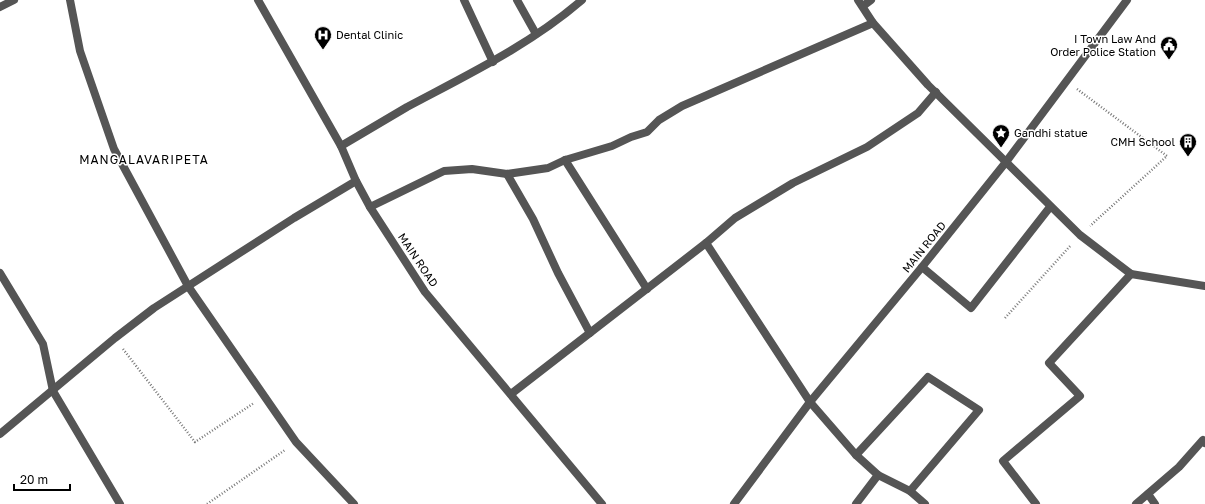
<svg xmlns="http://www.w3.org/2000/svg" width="1205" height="504" viewBox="0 0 1205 504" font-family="'Golos Text',sans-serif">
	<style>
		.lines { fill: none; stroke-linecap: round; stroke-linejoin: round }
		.path { stroke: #777; stroke-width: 2.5; stroke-dasharray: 1 2; stroke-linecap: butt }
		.minor { stroke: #555; stroke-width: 8 }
		.tertiary { stroke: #555; stroke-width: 8 }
		.labels { text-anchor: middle; stroke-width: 3; stroke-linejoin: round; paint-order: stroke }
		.poi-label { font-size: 11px; fill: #000; stroke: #fff; text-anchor: start }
		.street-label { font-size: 11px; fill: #000; stroke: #fff }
		.neighbourhood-label { font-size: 12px; letter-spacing: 1px; fill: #000; stroke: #fff }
	</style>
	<rect width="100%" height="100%" fill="#fff"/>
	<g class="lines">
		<g class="path">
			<path d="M1077,89L1167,156L1090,226"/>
			<path d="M1005,318L1071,245"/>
			<path d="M123,349L195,442L254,403"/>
			<path d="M207,504L285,450"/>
		</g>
		<g class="minor">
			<path d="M70,0L80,51L114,149L188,286L296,442L354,504"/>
			<path d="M258,0L341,146L356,181L370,207L425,292L602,504"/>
			<path d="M464,0L493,62"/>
			<path d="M517,0L536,34"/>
			<path d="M858,0L873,23L928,85L1080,235L1131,274L1205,286"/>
			<path d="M863,6L871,0"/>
			<path d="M0,7L14,0"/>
			<path d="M341,146C363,133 385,120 407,107C467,75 530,45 582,0"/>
			<path d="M565,160L647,289"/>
			<path d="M507,174L533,219L558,273L590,333"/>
			<path d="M370,207L444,171L472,169L507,174L548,168L565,160L612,146L631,137L647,132L659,120L682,106L873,23"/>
			<path d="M706,243L735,218L793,183L867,147L918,113L936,92"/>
			<path d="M922,267L971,308L1050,207"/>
			<path d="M0,273L43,344L53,391L120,504"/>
			<path d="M511,394L706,243L810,402L856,455L878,475L910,491L925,504"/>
			<path d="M0,434L115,338L154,308L294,218L356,181"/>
			<path d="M856,455L928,377L979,410L910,491"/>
			<path d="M1148,494L1155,504"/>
			<path d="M856,504L878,475"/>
			<path d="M1036,504L1003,461L1080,396L1049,363L1131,274"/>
			<path d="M1136,504L1179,467L1203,440L1205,443"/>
		</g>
		<path class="tertiary" d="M734,504L810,402L922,267L1006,162L1127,0"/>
	</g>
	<defs>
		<g id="hospital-pin" transform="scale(0.9)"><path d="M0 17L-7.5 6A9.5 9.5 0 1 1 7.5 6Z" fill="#000" stroke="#fff"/><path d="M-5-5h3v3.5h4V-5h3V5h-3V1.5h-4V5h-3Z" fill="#fff"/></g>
		<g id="civic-pin" transform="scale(0.9)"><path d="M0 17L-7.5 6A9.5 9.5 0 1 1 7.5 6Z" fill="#000" stroke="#fff"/><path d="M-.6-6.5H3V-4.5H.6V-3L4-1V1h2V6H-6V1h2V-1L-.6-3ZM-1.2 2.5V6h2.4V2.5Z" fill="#fff"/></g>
		<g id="sight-pin" transform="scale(0.9)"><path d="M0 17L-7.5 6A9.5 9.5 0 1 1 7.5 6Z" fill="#000" stroke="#fff"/><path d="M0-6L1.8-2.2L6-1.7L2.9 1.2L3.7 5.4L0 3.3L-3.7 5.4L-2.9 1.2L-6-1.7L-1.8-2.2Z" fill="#fff"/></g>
		<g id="building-pin" transform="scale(0.9)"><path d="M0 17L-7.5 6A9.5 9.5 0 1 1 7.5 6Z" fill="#000" stroke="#fff"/><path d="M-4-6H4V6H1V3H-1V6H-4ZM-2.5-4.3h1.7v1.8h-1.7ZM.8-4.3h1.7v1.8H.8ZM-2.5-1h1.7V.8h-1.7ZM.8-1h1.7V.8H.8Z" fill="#fff"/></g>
	</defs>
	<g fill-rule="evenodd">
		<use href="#hospital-pin" x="323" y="35"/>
		<use href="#civic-pin" x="1169" y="45"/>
		<use href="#sight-pin" x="1001" y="133"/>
		<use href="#building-pin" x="1188" y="142"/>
	</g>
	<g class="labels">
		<g class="poi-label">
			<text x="336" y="39">Dental Clinic</text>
			<text x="1156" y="43" text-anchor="end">I Town Law And<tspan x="1156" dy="13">Order Police Station</tspan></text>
			<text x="1014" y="137">Gandhi statue</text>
			<text x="1175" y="146" text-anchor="end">CMH School</text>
		</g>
		<g class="street-label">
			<text transform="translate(924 247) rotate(-51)" y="4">MAIN ROAD</text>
			<text transform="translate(418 260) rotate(56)" y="4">MAIN ROAD</text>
		</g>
		<g class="neighbourhood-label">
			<text x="144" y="164">MANGALAVARIPETA</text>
		</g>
	</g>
	<path d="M14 484v6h56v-6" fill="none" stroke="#000000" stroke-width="2"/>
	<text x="20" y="484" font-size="12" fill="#000000" stroke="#ffffff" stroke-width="3" paint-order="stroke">20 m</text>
</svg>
